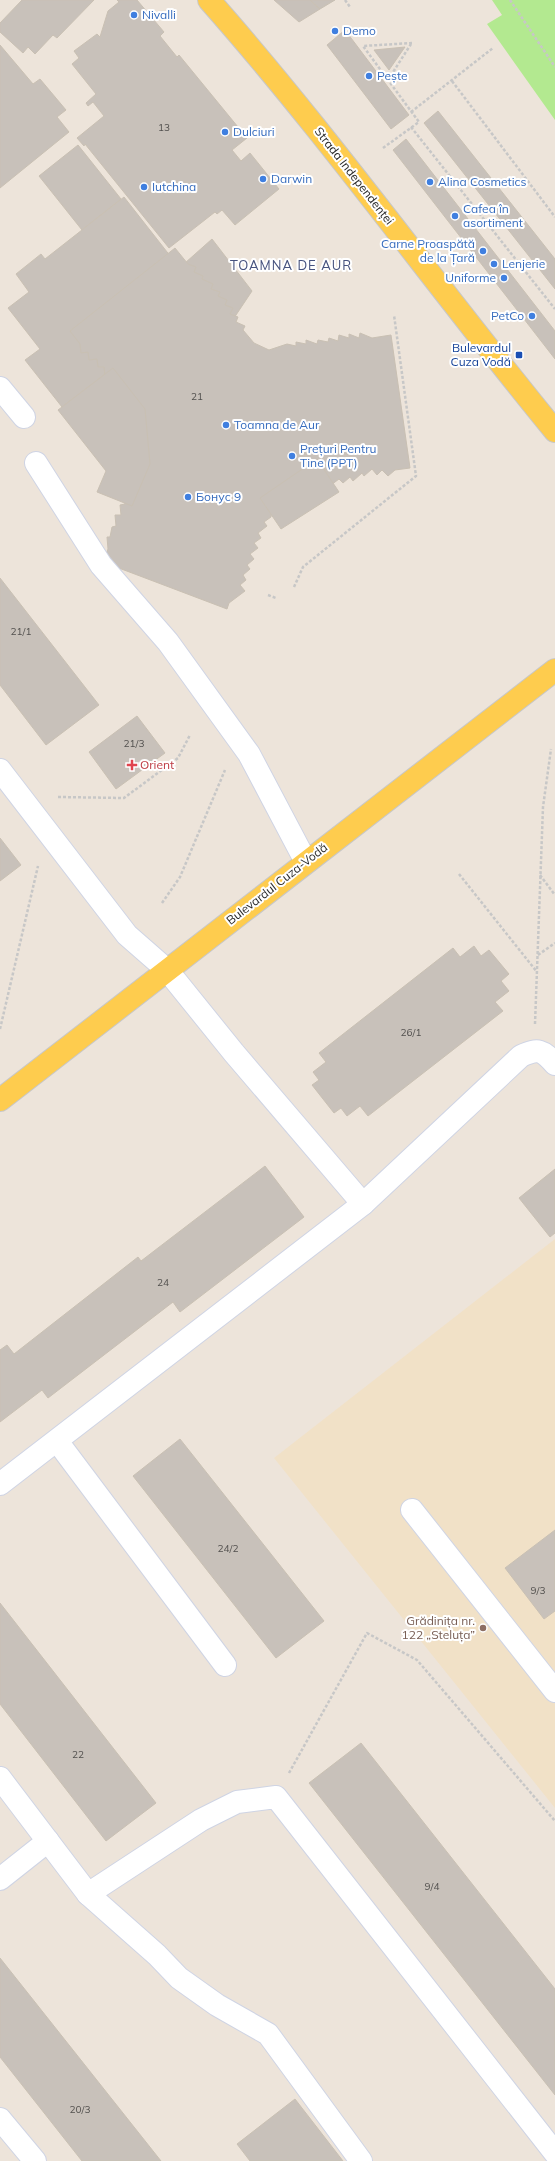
<svg xmlns="http://www.w3.org/2000/svg" width="555" height="2161" viewBox="0 0 555 2161" font-family="Mulish,sans-serif">
	<style>
		.education { fill: #f1e1c7 }
		.green { fill: #b3e990 }
		.building { fill: #c8c1ba; stroke: #c9c0b3 }
		.lines { fill: none; stroke-linecap: round; stroke-linejoin: round }
		.minor-casing { stroke: #cfd4e4; stroke-width: 24 }
		.major-casing { stroke: #c7c7c7; stroke-width: 24 }
		.path { stroke: #c7c7c7; stroke-width: 2.5; stroke-dasharray: 3 2; stroke-linecap: butt }
		.minor { stroke: #fff; stroke-width: 22 }
		.major { stroke: #fecc4e; stroke-width: 22 }
		.shop-dot { fill: #3f7fe0; stroke: #fff; stroke-width: 1.5 }
		.transit-dot { fill: #1a4fb4; stroke: #fff; stroke-width: 1.5 }
		.health-dot { fill: #e0444e; stroke: #fff; stroke-width: 1.5 }
		.education-dot { fill: #8d6e63; stroke: #fff; stroke-width: 1.5 }
		.labels { text-anchor: middle; stroke-width: 4; stroke-linejoin: round; paint-order: stroke }
		.number-label { font-size: 10px; fill: #514f4d }
		.shop-label { font-size: 12px; fill: #366cbe; stroke: #fff; text-anchor: start }
		.street-label { font-size: 12px; fill: #292929; stroke: #fff }
		.transit-label { font-size: 12px; fill: #164399; stroke: #fff; text-anchor: end }
		.health-label { font-size: 12px; fill: #be3a42; stroke: #fff; text-anchor: start }
		.education-label { font-size: 12px; fill: #785e54; stroke: #fff; text-anchor: end }
		.neighbourhood-label { font-size: 13px; letter-spacing: 1px; fill: #46527e; stroke: #fff }
	</style>
	<rect width="100%" height="100%" fill="#ede4da"/>
	<path class="education" d="M555,1239V1808L274,1458Z"/>
	<path class="green" d="M492,0H555V120L487,24L502,15Z"/>
	<g class="building">
		<path d="M22,0H94L57,38L53,35L35,54L28,47L23,53L0,32V23Z"/>
		<path d="M117,0H137L164,32L160,36L177,57L179,55L247,138L232,150L241,161L250,153L279,189L235,225L222,210L217,214L215,212L169,248L85,144L84,146L77,138L104,116L93,102L88,106L86,103L96,94L72,64L79,58L74,51L97,34L100,37L108,11L119,2Z"/>
		<path d="M274,0H310L320,9L299,22Z"/>
		<path d="M310,0H335L320,9Z"/>
		<path d="M345,30L409,115L391,129L327,45Z"/>
		<path d="M0,45L33,84L40,79L66,110L57,117L69,132L0,188Z"/>
		<path d="M405,47L389,70L374,50Z"/>
		<path d="M438,111L555,259V289L424,123Z"/>
		<path d="M406,139L555,331V359L393,150Z"/>
		<path d="M78,145L121,199L82,230L39,176Z"/>
		<path d="M124,197L171,257L76,331L108,372L62,407L25,360L40,349L8,308L29,292L16,274L41,254L45,259Z"/>
		<path d="M212,239L252,291L232,321L185,263Z"/>
		<path d="M175,248L188,264L196,267L194,272L203,276L202,279L213,284L211,289L220,292L218,296L227,300L225,305L233,308L230,314L238,317L236,322L245,326L243,330L254,343L269,350L287,344L296,346V342L306,344V340L317,344L318,340L328,342L329,338L338,341L339,335L349,338V334L359,338L360,333L372,338L391,335L410,468L395,470L388,476L382,470L377,475L372,469L364,476L362,473L353,481L350,477L343,483L339,479L331,485L327,481L321,486L317,482L309,489L286,486L274,494L271,517L264,522L267,526L258,533L261,538L254,543L258,548L250,554L254,559L247,565L250,569L243,575L246,580L240,585L245,591L229,603L227,609L103,562L108,549L107,537H110L112,527L116,526L115,515H121L120,505L125,504L124,496L130,495L129,484H134L133,475L138,474L137,465L146,464L139,411H134L132,400L126,401L125,392H120L119,383L112,385L111,375L105,376L104,367H98L97,359L89,360L88,352L81,353L80,344L70,331Z"/>
		<path d="M113,368L145,409L150,464L132,506L97,492L106,471L58,410Z"/>
		<path d="M317,459L339,492L281,529L260,498Z"/>
		<path d="M0,578L99,705L46,745L0,685Z"/>
		<path d="M137,716L165,753L116,789L89,752Z"/>
		<path d="M0,838L21,865L0,881Z"/>
		<path d="M474,946L481,956L489,950L509,974L501,981L509,991L495,1002L503,1011L368,1116L360,1106L347,1116L341,1108L334,1113L312,1085L319,1080L313,1072L326,1062L319,1053L453,948L460,957Z"/>
		<path d="M265,1166L304,1217L180,1312L173,1302L48,1398L42,1390L0,1422V1350L7,1345L14,1354L138,1257L141,1261Z"/>
		<path d="M555,1169V1233L550,1237L519,1198Z"/>
		<path d="M180,1439L324,1621L276,1658L133,1476Z"/>
		<path d="M555,1530V1611L544,1619L505,1568Z"/>
		<path d="M0,1603L156,1803L106,1841L0,1704Z"/>
		<path d="M361,1743L555,1989V2095L309,1783Z"/>
		<path d="M0,1958L161,2161H82L0,2057Z"/>
		<path d="M295,2099L343,2161H250L237,2144Z"/>
	</g>
	<g class="lines">
		<g class="minor-casing">
			<g id="minor">
				<path d="M0,388L24,417"/>
				<path d="M36,463L101,565L168,642L249,754L306,862"/>
				<path d="M0,770L127,935L167,970L234,1053L363,1204L0,1484"/>
				<path d="M363,1204L521,1056C539,1048 542,1050 555,1064"/>
				<path d="M57,1441L225,1665"/>
				<path d="M412,1510L555,1691"/>
				<path d="M0,1778L88,1894L201,1820L237,1802L276,1797L555,2153"/>
				<path d="M0,1879L48,1841"/>
				<path d="M88,1894L157,1955L179,1978L217,2005L268,2034L361,2161"/>
				<path d="M0,2119L35,2161"/>
			</g>
		</g>
		<g class="major-casing">
			<g id="major">
				<path d="M209,0C331,138 438,289 555,431"/>
				<path d="M0,1100L555,670"/>
			</g>
		</g>
		<g class="path">
			<path d="M345,0L350,7"/>
			<path d="M510,0L555,67"/>
			<path d="M388,80L411,44"/>
			<path d="M452,81L555,217"/>
			<path d="M411,112L493,48"/>
			<path d="M411,127L555,309"/>
			<path d="M383,148L419,122L363,46L412,43"/>
			<path d="M294,587L303,567L416,476L394,315"/>
			<path d="M268,595L276,598"/>
			<path d="M58,797L124,798L178,758L190,735"/>
			<path d="M459,874L537,972"/>
			<path d="M540,875L555,895"/>
			<path d="M162,903L180,877L225,770"/>
			<path d="M538,955L555,943"/>
			<path d="M535,1024L543,807L551,749"/>
			<path d="M0,1029L38,866"/>
			<path d="M289,1773L367,1633L417,1660L555,1821"/>
		</g>
		<use href="#minor" class="minor"/>
		<use href="#major" class="major"/>
	</g>
	<g class="shop-dot">
		<circle cx="134" cy="15" r="4"/>
		<circle cx="335" cy="31" r="4"/>
		<circle cx="369" cy="76" r="4"/>
		<circle cx="225" cy="132" r="4"/>
		<circle cx="263" cy="179" r="4"/>
		<circle cx="430" cy="182" r="4"/>
		<circle cx="144" cy="187" r="4"/>
		<circle cx="455" cy="216" r="4"/>
		<circle cx="483" cy="251" r="4"/>
		<circle cx="494" cy="264" r="4"/>
		<circle cx="504" cy="278" r="4"/>
		<circle cx="532" cy="316" r="4"/>
		<circle cx="226" cy="425" r="4"/>
		<circle cx="292" cy="456" r="4"/>
		<circle cx="188" cy="497" r="4"/>
	</g>
	<rect class="transit-dot" x="515" y="351" width="8" height="8" rx="2"/>
	<path class="health-dot" d="M130 759h4v4h4v4h-4v4h-4v-4h-4v-4h4z"/>
	<circle class="education-dot" cx="483" cy="1628" r="4"/>
	<g class="labels">
		<g class="number-label">
			<text x="164" y="131">13</text>
			<text x="197" y="400">21</text>
			<text x="21" y="635">21/1</text>
			<text x="134" y="747">21/3</text>
			<text x="411" y="1036">26/1</text>
			<text x="163" y="1286">24</text>
			<text x="228" y="1552">24/2</text>
			<text x="538" y="1594">9/3</text>
			<text x="78" y="1758">22</text>
			<text x="432" y="1890">9/4</text>
			<text x="80" y="2113">20/3</text>
		</g>
		<g class="shop-label">
			<text x="142" y="19">Nivalli</text>
			<text x="343" y="35">Demo</text>
			<text x="377" y="80">Pește</text>
			<text x="233" y="136">Dulciuri</text>
			<text x="271" y="183">Darwin</text>
			<text x="438" y="186">Alina Cosmetics</text>
			<text x="152" y="191">Iutchina</text>
			<text x="463" y="213">Cafea în<tspan x="463" dy="14">asortiment</tspan></text>
			<text x="475" y="248" text-anchor="end">Carne Proaspătă<tspan x="475" dy="14">de la Țară</tspan></text>
			<text x="502" y="268">Lenjerie</text>
			<text x="496" y="282" text-anchor="end">Uniforme</text>
			<text x="524" y="320" text-anchor="end">PetCo</text>
			<text x="234" y="429">Toamna de Aur</text>
			<text x="300" y="453">Prețuri Pentru<tspan x="300" dy="14">Tine (PPT)</tspan></text>
			<text x="196" y="501">Бонус 9</text>
		</g>
		<g class="street-label">
			<text transform="translate(354 176) rotate(52)" y="4">Strada Independenței</text>
			<text transform="translate(277 884) rotate(-38)" y="4">Bulevardul Cuza-Vodă</text>
		</g>
		<g class="transit-label">
			<text x="511" y="352">Bulevardul<tspan x="511" dy="14">Cuza Vodă</tspan></text>
		</g>
		<g class="health-label">
			<text x="140" y="769">Orient</text>
		</g>
		<g class="education-label">
			<text x="475" y="1625">Grădinița nr.<tspan x="475" dy="14">122 „Steluța”</tspan></text>
		</g>
		<g class="neighbourhood-label">
			<text x="291" y="270">TOAMNA DE AUR</text>
		</g>
	</g>
</svg>
